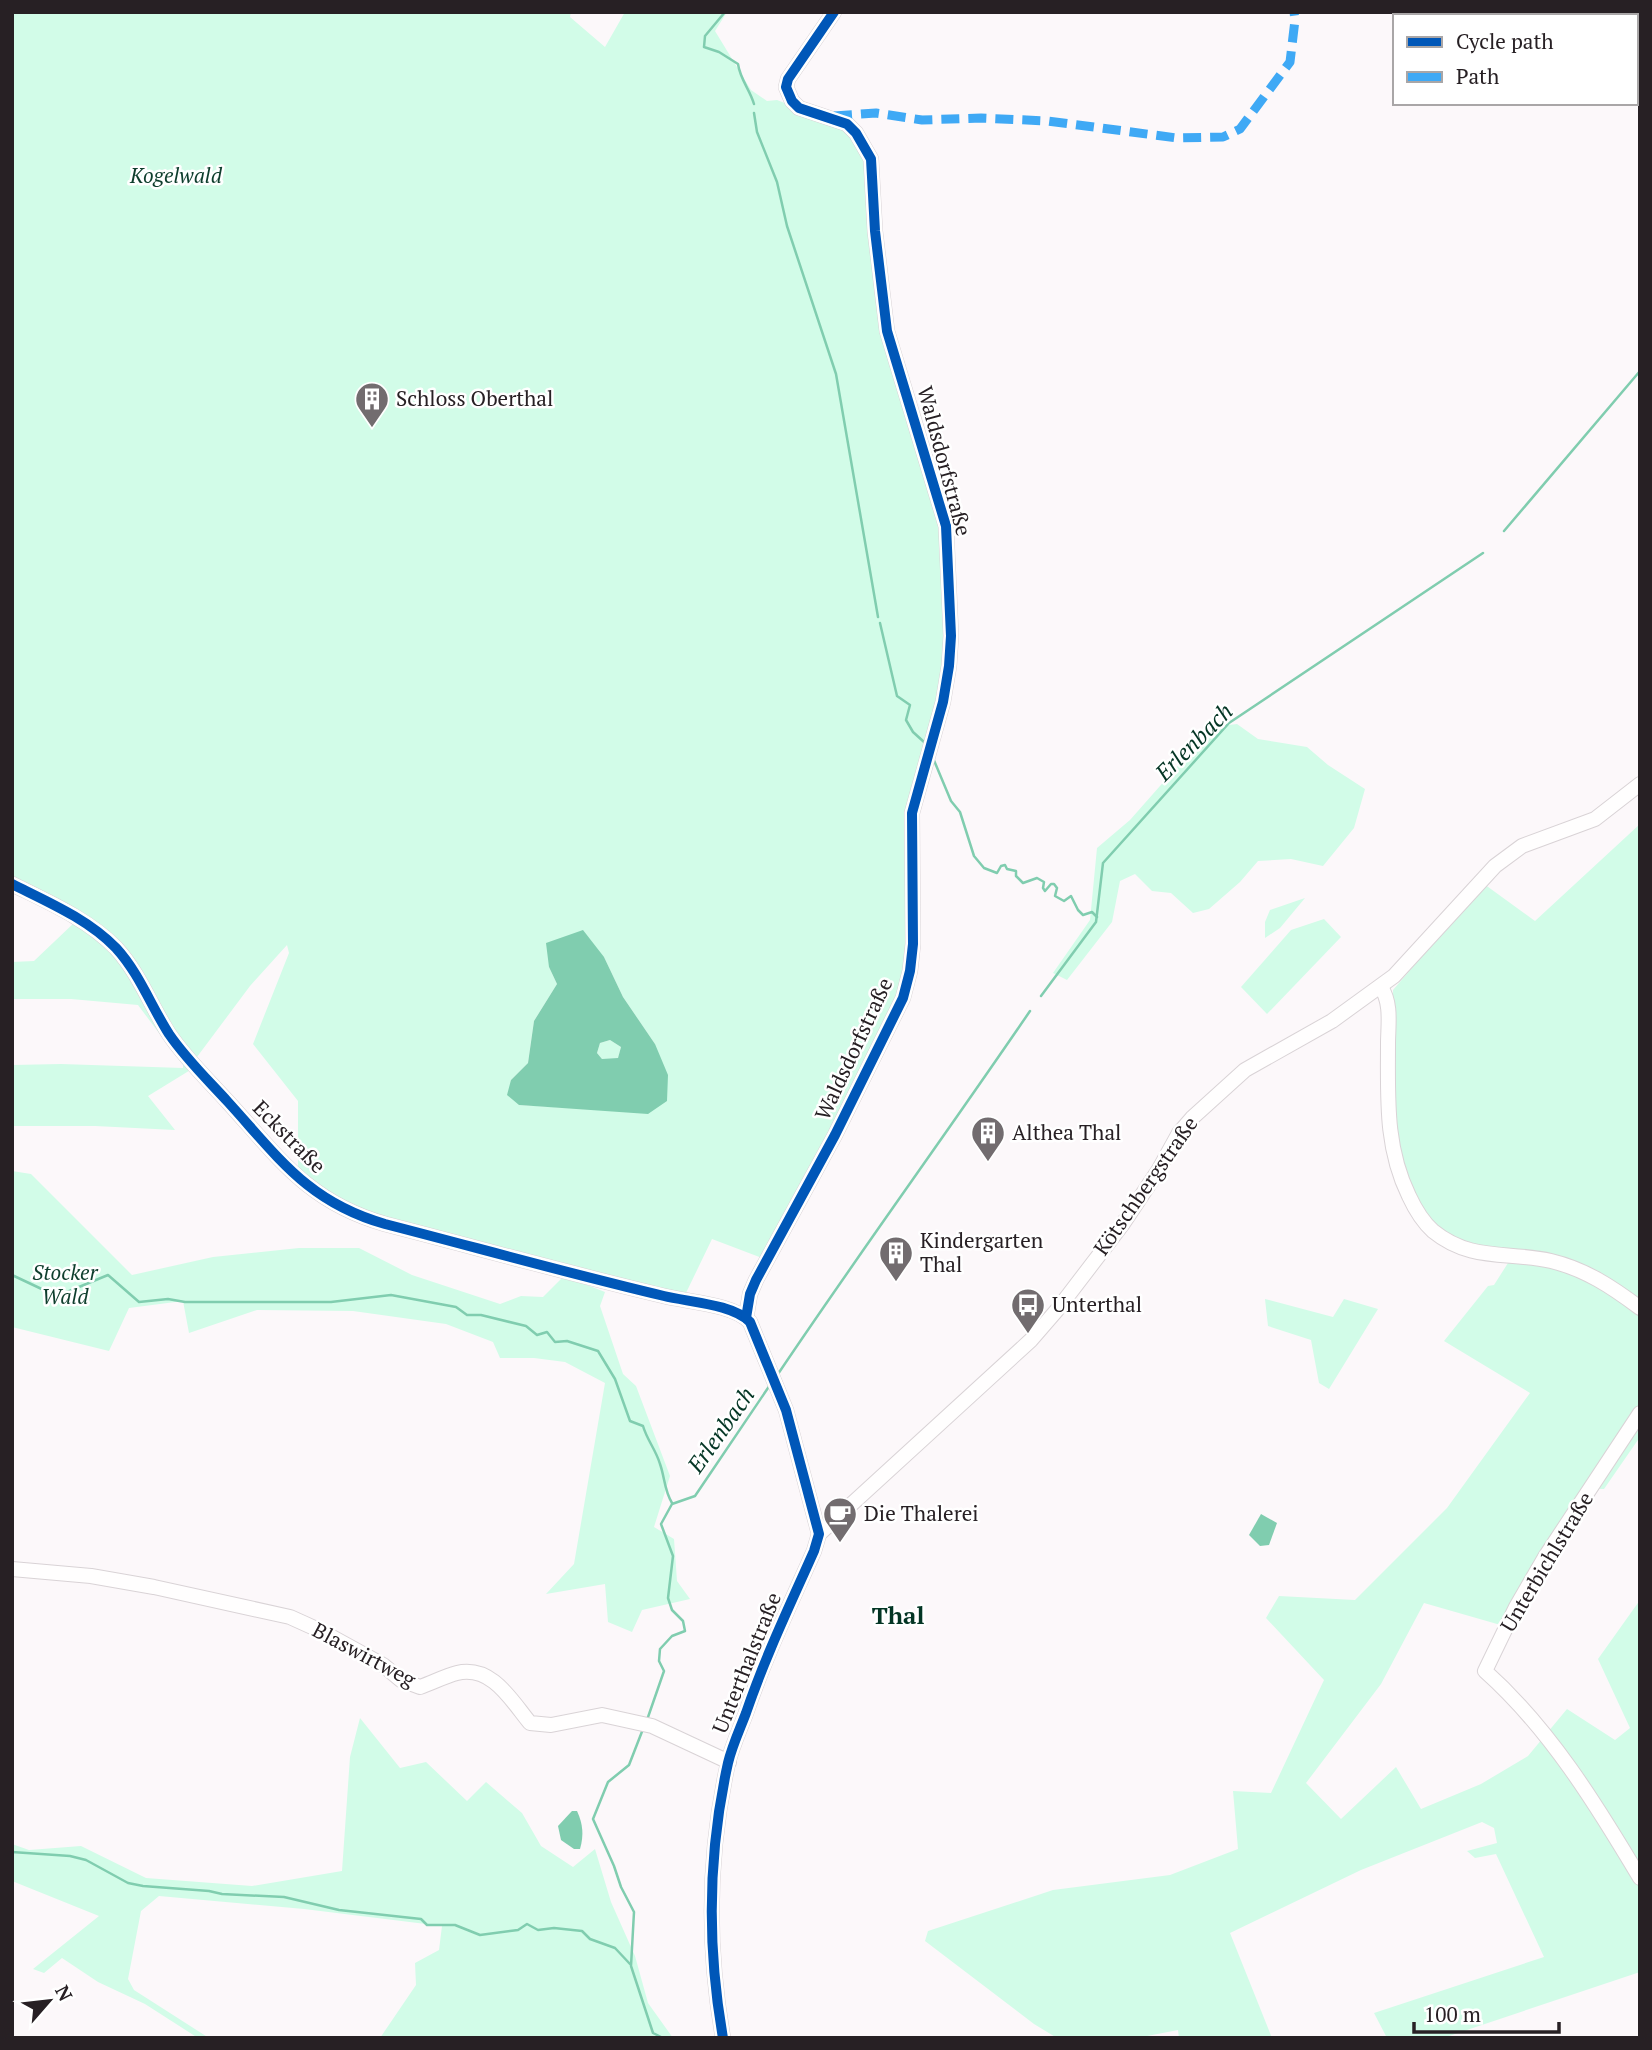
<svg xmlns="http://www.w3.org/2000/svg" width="1652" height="2050" viewBox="0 0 1652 2050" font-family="'PT Serif',serif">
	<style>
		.green { fill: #d2fce8; fill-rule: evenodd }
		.water { fill: #80cdaf; fill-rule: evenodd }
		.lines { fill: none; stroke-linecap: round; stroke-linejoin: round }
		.stream { stroke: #80cdaf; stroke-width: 2.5 }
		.minor-casing { stroke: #d9d3d6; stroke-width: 16 }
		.minor { stroke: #fffefe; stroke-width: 14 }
		.quiet { stroke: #3fa9f5; stroke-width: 9; stroke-dasharray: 18 9; stroke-linecap: butt }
		.cycleway-casing { stroke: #fff; stroke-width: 15 }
		.cycleway { stroke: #0057b8; stroke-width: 10 }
		.labels { text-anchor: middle; stroke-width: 5; stroke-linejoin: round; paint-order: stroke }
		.park-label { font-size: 21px; font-style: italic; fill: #0e3e2d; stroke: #fff }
		.poi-label { font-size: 21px; fill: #272024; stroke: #fff; text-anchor: start }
		.street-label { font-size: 21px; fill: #272024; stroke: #fff }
		.water-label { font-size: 23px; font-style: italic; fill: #043625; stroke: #fff }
		.quarter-label { font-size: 24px; font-weight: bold; fill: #033524; stroke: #fff }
	</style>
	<rect width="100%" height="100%" fill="#fcf8fa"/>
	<g class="green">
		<path d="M12,12H571L570,17L605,47L625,12H727L715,31L751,90L767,101L777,100L846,127L867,159L874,268L943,525L947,666L921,761L910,944L899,996L833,1132L762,1258L712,1239L685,1295L386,1220L336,1199L298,1170V1101L253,1044L289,953L287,945L250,986L194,1061L121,950L12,880ZM604,957L623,997L655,1044L570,1108L519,1105L511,1080L528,1063L534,1021L557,984L549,967Z"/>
		<path d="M1237,724L1258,739L1307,747L1328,765L1365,789L1354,828L1323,866L1291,859L1258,861L1240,882L1209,909L1193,913L1171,893L1152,891L1135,874L1120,881L1112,922L1067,980L1053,973L1090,920L1097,848L1130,820L1212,727Z"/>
		<path d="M1640,824V1437L1604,1489H1599L1551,1559L1511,1628L1424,1603L1381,1684L1306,1783L1341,1819L1396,1767L1421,1809L1481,1784L1528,1756L1567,1709L1615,1740L1630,1728L1598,1659L1640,1600V1972L1443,2038H1387L1374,2013L1544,1957L1496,1854L1475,1858L1467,1851L1497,1843L1494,1828L1482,1822L1361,1870L1230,1933L1272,2038H1179L1178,2030L1137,2038H1057L1034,2024L925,1941L928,1931L1053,1890L1170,1875L1238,1849L1233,1791L1271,1793L1324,1680L1266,1618L1279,1596L1355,1600L1447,1508L1530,1393L1444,1341L1488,1286L1494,1285L1508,1263L1511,1252C1492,1249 1471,1249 1454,1239C1378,1193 1393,1066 1393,990L1484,884L1535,921Z"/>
		<path d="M1305,898L1280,928L1265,938V922L1270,910Z"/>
		<path d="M1324,919L1341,937L1267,1014L1241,987L1291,930Z"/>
		<path d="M75,922L112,952L192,1069L148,1096L175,1130L95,1126H12V1065L61,1064L183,1068V1065L138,1005L71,999H12V962L34,961Z"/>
		<path d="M610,1040L621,1047L618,1059H602L597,1053L600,1043Z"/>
		<path d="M12,1171L31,1174L132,1275L213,1257L299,1248H359L412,1275L500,1304L521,1296L543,1297L564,1276L605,1292L600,1306L623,1374L636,1386L670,1476L654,1527L674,1539L677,1581L690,1599L642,1610L632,1632L608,1622L605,1584L546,1594L574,1564L605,1383L565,1362L534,1358H500L493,1342L446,1324L353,1311L257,1310L189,1333L183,1301L129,1308L109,1351L12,1327Z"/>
		<path d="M1265,1299L1333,1317L1344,1299L1378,1309L1329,1389L1319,1383L1311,1340L1268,1326Z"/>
		<path d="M360,1718L400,1768L426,1762L467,1801L486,1782L522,1813L541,1846L573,1867L595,1849L611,1902L635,1956L648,2003L673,2038H380L416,1985L415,1963L439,1950L442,1926L304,1909L159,1896L141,1911L128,1979L134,1990L209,2038H198L145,2004L98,1982L62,1958L44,1973L33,1969L99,1916L12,1881V1844L29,1850L81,1846L146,1878L252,1886L342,1871L350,1757Z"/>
	</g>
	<g class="water">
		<path d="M583,930L604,957L623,997L655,1044L668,1075L667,1101L648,1114L519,1105L507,1095L511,1080L528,1063L534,1021L557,984L549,967L546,943ZM610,1040L621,1047L618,1058L602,1059L597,1053L600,1043Z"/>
		<path d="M1261,1514L1277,1523L1269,1545L1260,1546L1249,1535Z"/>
		<path d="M572,1811H577C583,1824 584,1835 580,1849H574L561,1840L558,1826Z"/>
	</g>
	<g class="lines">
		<g class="stream">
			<path d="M725,12L705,36L704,47L719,52L738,64C740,79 750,90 754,104"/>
			<path d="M754,113L757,132L777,182L787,226L836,374L878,617"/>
			<path d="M1504,531L1640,371"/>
			<path d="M880,623L897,696L910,705L906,720L913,732L924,742"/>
			<path d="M933,758L951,801L960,812L974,856L984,868L997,873L1001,866L1005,865L1007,869L1016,871V876L1023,883L1037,878L1044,882L1043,888L1045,891L1051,884H1054L1057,888L1055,896L1064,901L1071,896L1078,910L1083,915L1092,912L1097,917"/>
			<path d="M1041,996L1096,922L1103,863L1229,723L1483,553"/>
			<path d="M12,1275L48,1292L62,1294L108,1275L139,1302L168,1299L185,1302H331L391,1295L456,1307L467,1315H481L526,1326L537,1335L547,1332L555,1342L567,1341L598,1351L615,1379L630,1421L643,1426C647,1440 656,1450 660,1464C665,1478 664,1490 672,1503"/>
			<path d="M778,1374C860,1252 947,1133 1030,1011"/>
			<path d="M647,1720L664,1671L659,1661L660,1649L672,1636L685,1631L683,1621L672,1610L668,1598L673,1556L661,1524L672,1504L695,1496L770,1385"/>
			<path d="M643,1729L629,1765L608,1782L593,1819L614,1866L621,1887L634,1912L631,1966L653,2033L663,2038"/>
			<path d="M12,1852L70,1856L86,1860L128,1883L143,1886L209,1891L222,1894L284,1897L339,1910L421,1919L427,1925H455L480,1935L518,1930L527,1924L538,1930L554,1928L582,1931L590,1939L615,1948L630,1964"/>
		</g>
		<g class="minor-casing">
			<g id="minor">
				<path d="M12,884C48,902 88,919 116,948C139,973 151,1006 169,1034C186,1059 208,1080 228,1102C279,1158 308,1202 385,1224C478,1248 571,1274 664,1296C688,1302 733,1304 750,1322L786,1410L819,1534L814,1551C790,1605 765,1657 746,1713C740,1729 732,1746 728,1763C708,1853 707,1947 723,2038"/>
				<path d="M1381,987C1392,1004 1388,1025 1388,1044C1388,1098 1385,1147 1409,1196C1415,1209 1423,1222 1433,1231C1471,1262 1508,1251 1551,1261C1585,1269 1612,1287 1640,1308"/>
				<path d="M746,1318L750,1294L756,1280L835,1135L903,998L910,971L913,944L912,813L943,702L949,666L951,636L946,526L887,331L875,231L871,159L856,133L847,124L799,108L792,101L786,87L788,79L834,12"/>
				<path d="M1640,1413L1545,1557L1516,1607L1485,1671C1549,1728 1596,1804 1640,1878"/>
				<path d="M819,1534L1031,1340L1057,1310L1122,1225L1158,1171L1179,1133L1192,1118L1245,1070L1332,1021L1394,976L1495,866L1522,846L1595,819L1640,784"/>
				<path d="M12,1569L91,1576L154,1587L290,1617L321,1631L383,1665L401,1680L420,1687C432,1683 445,1676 457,1673C492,1665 511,1700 530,1723L551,1725L602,1715L652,1726L729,1762"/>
			</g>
		</g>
		<use href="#minor" class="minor"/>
		<path class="quiet" d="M834,116L876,113L922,120L981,118L1048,121L1177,138L1223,137L1240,129L1290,62L1295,20L1294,12"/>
		<g class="cycleway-casing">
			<g id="cycleway">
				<path d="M12,884C48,902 88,919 116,948C139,973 151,1006 169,1034C186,1059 208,1080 228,1102C279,1158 308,1202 385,1224C478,1248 571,1274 664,1296C688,1302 733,1304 750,1322L786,1410L819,1534L814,1551C790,1605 765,1657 746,1713C740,1729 732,1746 728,1763C708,1853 707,1947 723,2038"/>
				<path d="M746,1318L750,1294L756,1280L835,1135L903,998L910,971L913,944L912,813L943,702L949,666L951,636L946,526L887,331L875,231L871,159L856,133L847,124L799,108L792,101L786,87L788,79L834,12"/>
			</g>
		</g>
		<use href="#cycleway" class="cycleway"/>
	</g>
	<defs>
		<g id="building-pin" transform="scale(1.75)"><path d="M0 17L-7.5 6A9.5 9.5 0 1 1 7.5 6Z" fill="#726c6f" stroke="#fff"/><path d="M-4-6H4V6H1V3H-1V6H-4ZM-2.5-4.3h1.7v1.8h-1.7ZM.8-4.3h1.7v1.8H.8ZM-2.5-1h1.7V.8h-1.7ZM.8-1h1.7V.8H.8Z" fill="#fff"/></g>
		<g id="bus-pin" transform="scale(1.75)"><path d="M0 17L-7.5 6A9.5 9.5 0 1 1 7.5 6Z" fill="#726c6f" stroke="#fff"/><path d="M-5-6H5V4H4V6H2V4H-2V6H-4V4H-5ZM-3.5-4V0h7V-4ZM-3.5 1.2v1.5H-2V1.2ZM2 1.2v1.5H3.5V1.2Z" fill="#fff"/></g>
		<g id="cafe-pin" transform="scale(1.75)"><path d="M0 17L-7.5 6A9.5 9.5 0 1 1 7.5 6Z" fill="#726c6f" stroke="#fff"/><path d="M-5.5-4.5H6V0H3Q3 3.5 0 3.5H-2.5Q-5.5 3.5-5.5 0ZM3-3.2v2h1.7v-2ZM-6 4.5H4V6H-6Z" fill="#fff"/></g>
	</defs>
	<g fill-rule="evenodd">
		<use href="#building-pin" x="372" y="399"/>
		<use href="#building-pin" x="988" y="1133"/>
		<use href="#building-pin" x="896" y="1253"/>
		<use href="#bus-pin" x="1028" y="1305"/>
		<use href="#cafe-pin" x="840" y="1514"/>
	</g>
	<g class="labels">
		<g class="park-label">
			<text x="176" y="183">Kogelwald</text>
			<text x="65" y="1280">Stocker<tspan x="65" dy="24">Wald</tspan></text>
		</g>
		<g class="poi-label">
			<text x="396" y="406">Schloss Oberthal</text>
			<text x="1012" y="1140">Althea Thal</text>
			<text x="920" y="1248">Kindergarten<tspan x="920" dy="24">Thal</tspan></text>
			<text x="1052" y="1312">Unterthal</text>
			<text x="864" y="1521">Die Thalerei</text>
		</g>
		<g class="street-label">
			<text transform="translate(944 461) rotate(75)" y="7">Waldsdorfstraße</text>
			<text transform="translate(854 1049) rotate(-65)" y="7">Waldsdorfstraße</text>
			<text transform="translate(289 1137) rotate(45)" y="7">Eckstraße</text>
			<text transform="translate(1146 1186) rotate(-55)" y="7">Kötschbergstraße</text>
			<text transform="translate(1547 1562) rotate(-59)" y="7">Unterbichlstraße</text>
			<text transform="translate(364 1655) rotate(28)" y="7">Blaswirtweg</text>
			<text transform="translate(747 1663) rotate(-68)" y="7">Unterthalstraße</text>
		</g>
		<g class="water-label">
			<text transform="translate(1194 742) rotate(-45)" y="8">Erlenbach</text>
			<text transform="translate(721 1430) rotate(-55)" y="8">Erlenbach</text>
		</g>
		<g class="quarter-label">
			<text x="898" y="1624">Thal</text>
		</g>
	</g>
	<rect width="1652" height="2050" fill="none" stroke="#272024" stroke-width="28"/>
	<rect x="1393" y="14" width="245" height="91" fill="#ffffff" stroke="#a9a6a7" stroke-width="2"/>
	<rect x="1407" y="37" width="35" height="10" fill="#0057b8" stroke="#a9a6a7" stroke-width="2"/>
	<text x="1456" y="49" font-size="21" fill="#272024">Cycle path</text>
	<rect x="1407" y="72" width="35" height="10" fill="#3fa9f5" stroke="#a9a6a7" stroke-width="2"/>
	<text x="1456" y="84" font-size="21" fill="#272024">Path</text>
	<g transform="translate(49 2001) rotate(62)" stroke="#ffffff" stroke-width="5" paint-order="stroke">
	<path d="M0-5L12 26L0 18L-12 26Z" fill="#272024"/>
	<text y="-10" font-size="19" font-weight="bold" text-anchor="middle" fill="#272024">N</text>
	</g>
	<path d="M1414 2022v10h145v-10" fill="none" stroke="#272024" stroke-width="3.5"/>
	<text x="1424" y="2022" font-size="21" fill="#272024" stroke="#ffffff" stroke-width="5" paint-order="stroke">100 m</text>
</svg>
